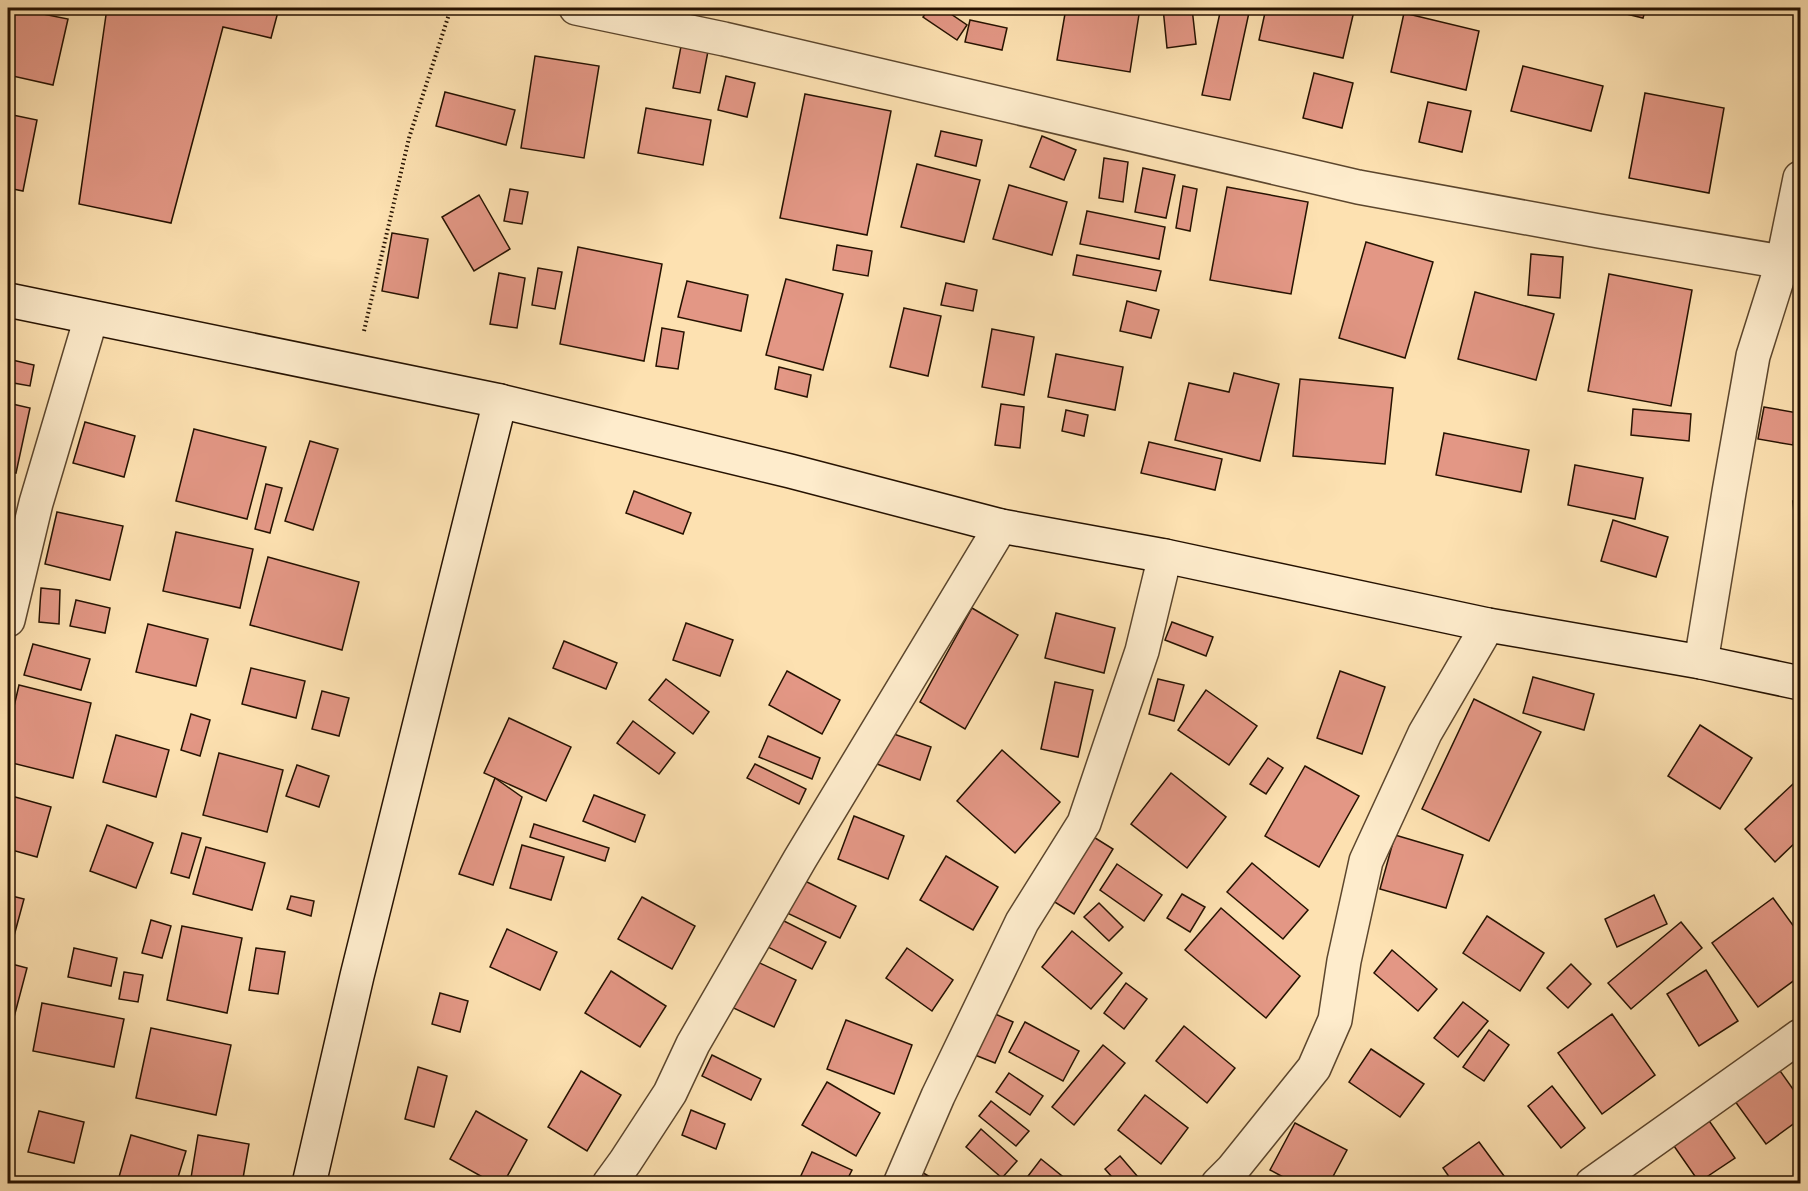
<svg xmlns="http://www.w3.org/2000/svg" width="1808" height="1191" viewBox="0 0 1808 1191" font-family="'IM FELL English',serif">
	<style>
		.building { fill: #e39785; stroke: #261201; stroke-width: 1.5 }
		.lines { fill: none; stroke-linecap: round; stroke-linejoin: round }
		.street-casing { stroke: #5c462d; stroke-width: 36 }
		.secondary-casing { stroke: #261201; stroke-width: 36 }
		.path { stroke: #261201; stroke-width: 4; stroke-dasharray: 1.5 3; stroke-linecap: butt }
		.street { stroke: #feeccc; stroke-width: 33 }
		.secondary { stroke: #feeccc; stroke-width: 33 }
	</style>
	<rect width="100%" height="100%" fill="#fde1b1"/>
	<filter id="stains"><feTurbulence type="fractalNoise" baseFrequency=".00333" numOctaves="4"/><feColorMatrix values="0 0 0 0 .2 0 0 0 0 .09 0 0 0 0 .02 0 0 0 .5 -.17"/></filter>
	<radialGradient id="worn" r=".72"><stop offset=".6" stop-color="#630" stop-opacity="0"/><stop offset="1" stop-color="#630" stop-opacity=".3"/></radialGradient>
	<g class="building">
		<path d="M13,8L68,19L53,85L8,75V34Z"/>
		<path d="M107,8H279L271,38L223,27L171,223L79,204Z"/>
		<path d="M930,8H942L967,25L957,40L923,17Z"/>
		<path d="M1066,8H1140L1130,72L1057,60Z"/>
		<path d="M1163,8H1192L1196,44L1167,48Z"/>
		<path d="M1221,8H1250L1230,100L1202,95Z"/>
		<path d="M1266,8H1339L1354,11L1343,58L1259,40Z"/>
		<path d="M1602,8H1646L1643,18Z"/>
		<path d="M1404,13L1479,31L1466,90L1391,72Z"/>
		<path d="M970,20L1007,28L1002,50L965,42Z"/>
		<path d="M682,41L709,46L700,93L673,88Z"/>
		<path d="M535,56L599,66L584,158L521,148Z"/>
		<path d="M1523,66L1603,86L1591,131L1511,111Z"/>
		<path d="M1314,73L1353,83L1342,128L1303,118Z"/>
		<path d="M726,76L755,83L747,117L718,110Z"/>
		<path d="M445,92L515,110L506,145L436,126Z"/>
		<path d="M1645,93L1724,108L1709,193L1629,178Z"/>
		<path d="M805,94L891,111L867,235L780,218Z"/>
		<path d="M1428,102L1471,111L1462,152L1419,142Z"/>
		<path d="M646,108L711,120L703,165L638,153Z"/>
		<path d="M8,114L37,120L23,191L8,188Z"/>
		<path d="M941,131L982,140L976,166L935,156Z"/>
		<path d="M1042,136L1076,150L1064,180L1030,167Z"/>
		<path d="M1104,158L1128,162L1123,202L1099,198Z"/>
		<path d="M917,164L980,180L964,242L901,227Z"/>
		<path d="M1143,168L1175,175L1166,218L1135,212Z"/>
		<path d="M1009,185L1067,202L1052,255L993,239Z"/>
		<path d="M1183,186L1197,189L1190,231L1176,228Z"/>
		<path d="M1227,187L1308,202L1291,294L1210,280Z"/>
		<path d="M510,189L528,192L522,224L504,221Z"/>
		<path d="M479,195L510,249L474,271L442,217Z"/>
		<path d="M1087,211L1165,227L1159,259L1080,244Z"/>
		<path d="M392,233L428,239L418,298L382,291Z"/>
		<path d="M1366,242L1433,262L1405,358L1339,338Z"/>
		<path d="M837,245L872,251L868,276L833,270Z"/>
		<path d="M578,247L662,264L644,361L560,344Z"/>
		<path d="M1531,254L1563,257L1560,298L1528,295Z"/>
		<path d="M1077,255L1161,271L1156,291L1073,275Z"/>
		<path d="M538,268L562,272L555,309L532,305Z"/>
		<path d="M499,273L525,278L517,328L490,324Z"/>
		<path d="M1609,274L1692,290L1671,406L1588,391Z"/>
		<path d="M786,279L843,294L823,370L766,355Z"/>
		<path d="M687,281L748,295L741,331L678,317Z"/>
		<path d="M946,283L977,290L973,311L941,305Z"/>
		<path d="M1475,292L1554,314L1536,380L1458,359Z"/>
		<path d="M1127,301L1159,310L1151,338L1120,331Z"/>
		<path d="M904,308L941,316L928,376L890,367Z"/>
		<path d="M662,328L684,332L678,369L656,366Z"/>
		<path d="M992,329L1034,337L1024,395L982,387Z"/>
		<path d="M1056,354L1123,367L1115,410L1048,397Z"/>
		<path d="M8,359L34,365L30,386L8,382Z"/>
		<path d="M779,367L811,375L807,397L775,389Z"/>
		<path d="M1234,373L1279,384L1260,461L1175,440L1189,383L1229,392Z"/>
		<path d="M1300,379L1393,388L1385,464L1293,456Z"/>
		<path d="M8,403L30,408L16,473L8,471Z"/>
		<path d="M1001,404L1024,407L1020,448L995,445Z"/>
		<path d="M1764,407L1798,413L1793,445L1758,439Z"/>
		<path d="M1633,409L1691,414L1689,441L1631,435Z"/>
		<path d="M1066,410L1088,415L1084,436L1062,431Z"/>
		<path d="M85,422L135,436L124,477L73,463Z"/>
		<path d="M194,429L266,447L247,519L176,501Z"/>
		<path d="M1444,433L1529,450L1521,492L1436,475Z"/>
		<path d="M310,441L338,449L313,530L285,521Z"/>
		<path d="M1149,442L1222,459L1215,490L1141,473Z"/>
		<path d="M1575,465L1643,478L1635,519L1568,505Z"/>
		<path d="M266,484L282,488L270,533L255,529Z"/>
		<path d="M634,491L691,513L683,534L626,513Z"/>
		<path d="M1793,501H1800V586Z"/>
		<path d="M57,512L123,526L110,580L45,564Z"/>
		<path d="M1613,520L1668,537L1656,577L1601,561Z"/>
		<path d="M176,532L253,549L240,608L163,591Z"/>
		<path d="M268,557L359,582L342,650L250,625Z"/>
		<path d="M41,588L60,590L59,624L39,622Z"/>
		<path d="M76,600L110,608L105,633L70,626Z"/>
		<path d="M972,608L1018,635L965,729L920,702Z"/>
		<path d="M1056,613L1115,628L1104,673L1045,658Z"/>
		<path d="M1172,622L1213,637L1206,656L1165,640Z"/>
		<path d="M686,623L733,640L720,676L673,660Z"/>
		<path d="M148,624L208,639L196,686L136,672Z"/>
		<path d="M564,641L617,663L606,689L553,668Z"/>
		<path d="M33,644L90,659L81,690L24,675Z"/>
		<path d="M251,668L305,681L296,718L242,704Z"/>
		<path d="M787,671L840,700L822,734L769,705Z"/>
		<path d="M1340,671L1385,687L1362,754L1317,738Z"/>
		<path d="M1533,677L1594,694L1584,730L1523,713Z"/>
		<path d="M666,679L709,712L693,734L649,700Z"/>
		<path d="M1158,679L1184,685L1174,721L1149,714Z"/>
		<path d="M1055,682L1093,690L1078,757L1041,749Z"/>
		<path d="M19,685L91,703L73,778L8,762V732Z"/>
		<path d="M1206,690L1257,726L1229,765L1178,730Z"/>
		<path d="M322,691L349,698L339,736L312,729Z"/>
		<path d="M1474,699L1541,732L1489,841L1422,809Z"/>
		<path d="M191,714L210,720L200,756L181,750Z"/>
		<path d="M509,718L571,747L546,801L484,773Z"/>
		<path d="M633,721L675,753L659,774L617,743Z"/>
		<path d="M1700,725L1752,758L1720,809L1668,776Z"/>
		<path d="M888,732L931,747L920,780L877,764Z"/>
		<path d="M116,735L169,750L156,797L103,782Z"/>
		<path d="M768,736L820,758L812,779L759,757Z"/>
		<path d="M1002,750L1060,802L1015,853L957,801Z"/>
		<path d="M219,753L283,770L267,832L203,815Z"/>
		<path d="M1268,758L1283,768L1266,794L1250,784Z"/>
		<path d="M755,764L806,789L799,804L747,778Z"/>
		<path d="M297,765L329,776L319,807L286,796Z"/>
		<path d="M1305,766L1359,796L1319,867L1265,836Z"/>
		<path d="M1171,773L1226,817L1187,868L1131,824Z"/>
		<path d="M495,778L522,797L493,885L459,874Z"/>
		<path d="M1794,783L1800,790V838L1775,862L1745,829Z"/>
		<path d="M8,795L51,807L37,857L8,849Z"/>
		<path d="M594,795L645,815L635,842L583,821Z"/>
		<path d="M854,816L904,836L888,879L838,859Z"/>
		<path d="M534,824L609,848L605,861L530,837Z"/>
		<path d="M107,825L153,843L136,888L90,871Z"/>
		<path d="M182,833L201,838L189,878L171,873Z"/>
		<path d="M1395,835L1463,855L1446,908L1380,889Z"/>
		<path d="M1092,836L1113,849L1074,914L1053,901Z"/>
		<path d="M522,845L564,857L551,900L510,888Z"/>
		<path d="M206,847L265,863L252,910L193,894Z"/>
		<path d="M946,856L998,887L973,930L920,900Z"/>
		<path d="M1252,863L1308,910L1283,939L1227,892Z"/>
		<path d="M1117,864L1162,895L1144,921L1100,890Z"/>
		<path d="M803,880L856,906L840,938L787,913Z"/>
		<path d="M1182,894L1205,907L1190,932L1167,918Z"/>
		<path d="M8,895L24,899L8,958Z"/>
		<path d="M1654,895L1667,924L1617,947L1605,919Z"/>
		<path d="M291,896L314,901L311,916L287,909Z"/>
		<path d="M642,897L695,926L672,969L618,939Z"/>
		<path d="M1773,898L1800,935V976L1758,1007L1712,943Z"/>
		<path d="M1099,903L1123,927L1109,941L1084,917Z"/>
		<path d="M1221,908L1300,976L1266,1018L1185,950Z"/>
		<path d="M774,916L826,942L812,969L760,943Z"/>
		<path d="M1487,916L1544,953L1520,991L1463,953Z"/>
		<path d="M151,920L171,926L162,958L142,953Z"/>
		<path d="M1681,922L1702,948L1631,1009L1608,983Z"/>
		<path d="M182,926L242,938L227,1013L167,1000Z"/>
		<path d="M507,929L557,952L540,990L490,967Z"/>
		<path d="M1072,931L1122,973L1091,1009L1042,967Z"/>
		<path d="M74,948L117,958L111,986L68,977Z"/>
		<path d="M256,948L285,952L278,994L249,990Z"/>
		<path d="M907,948L953,980L932,1011L886,978Z"/>
		<path d="M1392,950L1437,989L1418,1011L1374,973Z"/>
		<path d="M747,957L796,980L774,1027L725,1004Z"/>
		<path d="M8,963L27,968L8,1040Z"/>
		<path d="M1571,964L1591,984L1568,1008L1547,988Z"/>
		<path d="M1706,970L1738,1021L1699,1046L1667,994Z"/>
		<path d="M611,971L666,1006L640,1047L585,1013Z"/>
		<path d="M124,972L143,975L138,1002L119,999Z"/>
		<path d="M1126,983L1147,999L1124,1029L1104,1013Z"/>
		<path d="M440,993L468,1001L460,1032L432,1024Z"/>
		<path d="M1463,1002L1488,1021L1458,1057L1434,1038Z"/>
		<path d="M42,1003L124,1019L114,1067L33,1051Z"/>
		<path d="M993,1013L1013,1022L995,1063L975,1055Z"/>
		<path d="M1612,1014L1655,1075L1602,1114L1558,1053Z"/>
		<path d="M846,1020L912,1045L894,1094L827,1069Z"/>
		<path d="M1025,1022L1079,1051L1063,1081L1009,1052Z"/>
		<path d="M1184,1026L1235,1068L1207,1103L1156,1061Z"/>
		<path d="M151,1028L231,1045L216,1115L136,1098Z"/>
		<path d="M1489,1030L1509,1045L1484,1081L1463,1067Z"/>
		<path d="M1103,1045L1125,1063L1074,1125L1052,1107Z"/>
		<path d="M1371,1049L1424,1084L1400,1117L1349,1082Z"/>
		<path d="M712,1055L761,1079L751,1100L702,1076Z"/>
		<path d="M1773,1061L1800,1099V1119L1766,1144L1729,1093Z"/>
		<path d="M418,1067L447,1076L434,1127L405,1119Z"/>
		<path d="M581,1071L621,1095L587,1151L548,1127Z"/>
		<path d="M1009,1073L1043,1096L1030,1115L996,1092Z"/>
		<path d="M827,1082L880,1113L856,1156L802,1125Z"/>
		<path d="M1552,1086L1585,1128L1561,1148L1528,1106Z"/>
		<path d="M1145,1095L1188,1128L1161,1164L1118,1130Z"/>
		<path d="M991,1101L1029,1131L1016,1146L979,1116Z"/>
		<path d="M691,1110L725,1124L716,1149L682,1135Z"/>
		<path d="M39,1111L84,1122L74,1163L28,1152Z"/>
		<path d="M476,1111L527,1140L503,1184H495L450,1159Z"/>
		<path d="M1703,1112L1735,1158L1699,1182L1667,1136Z"/>
		<path d="M1295,1123L1347,1150L1329,1184H1296L1270,1170Z"/>
		<path d="M981,1129L1017,1161L1002,1178L966,1147Z"/>
		<path d="M131,1135L186,1151L176,1184H117Z"/>
		<path d="M198,1135L249,1144L242,1184H190Z"/>
		<path d="M1479,1142L1510,1184H1454L1443,1168Z"/>
		<path d="M812,1152L852,1170L845,1184H801L798,1182Z"/>
		<path d="M1120,1156L1144,1184H1118L1105,1169Z"/>
		<path d="M1041,1159L1062,1176L1057,1184H1022Z"/>
		<path d="M920,1171L940,1183L939,1184H913Z"/>
	</g>
	<g class="lines">
		<g class="street-casing">
			<g id="street">
				<path d="M576,8L724,39L1358,187L1599,231L1800,265"/>
				<path d="M8,620L36,503L91,318"/>
				<path d="M1701,662L1729,492L1753,356L1783,261L1800,178"/>
				<path d="M609,1184L625,1162L670,1093L693,1044L800,859L1001,526"/>
				<path d="M900,1184L938,1096L1022,922L1084,823L1142,651L1165,556"/>
				<path d="M1218,1184L1232,1170L1314,1068L1335,1020L1344,961L1366,861L1425,733L1488,625"/>
				<path d="M1592,1184L1800,1036"/>
			</g>
		</g>
		<g class="secondary-casing">
			<g id="secondary">
				<path d="M8,300L500,401L790,471L1001,526L1165,556L1488,625L1701,662L1800,683"/>
				<path d="M309,1184L357,976L500,401"/>
			</g>
		</g>
		<path class="path" d="M364,331L409,138L451,8"/>
		<use href="#street" class="street"/>
		<use href="#secondary" class="secondary"/>
	</g>
	<rect width="1808" height="1191" fill="none" stroke="#fde1b1" stroke-width="30"/>
	<rect x="9" y="9" width="1790" height="1173" fill="none" stroke="#261201" stroke-width="3"/>
	<rect x="15" y="15" width="1778" height="1161" fill="none" stroke="#261201" stroke-width="1.5"/>
	<rect width="100%" height="100%" filter="url(#stains)"/>
	<rect width="100%" height="100%" fill="url(#worn)"/>
</svg>
